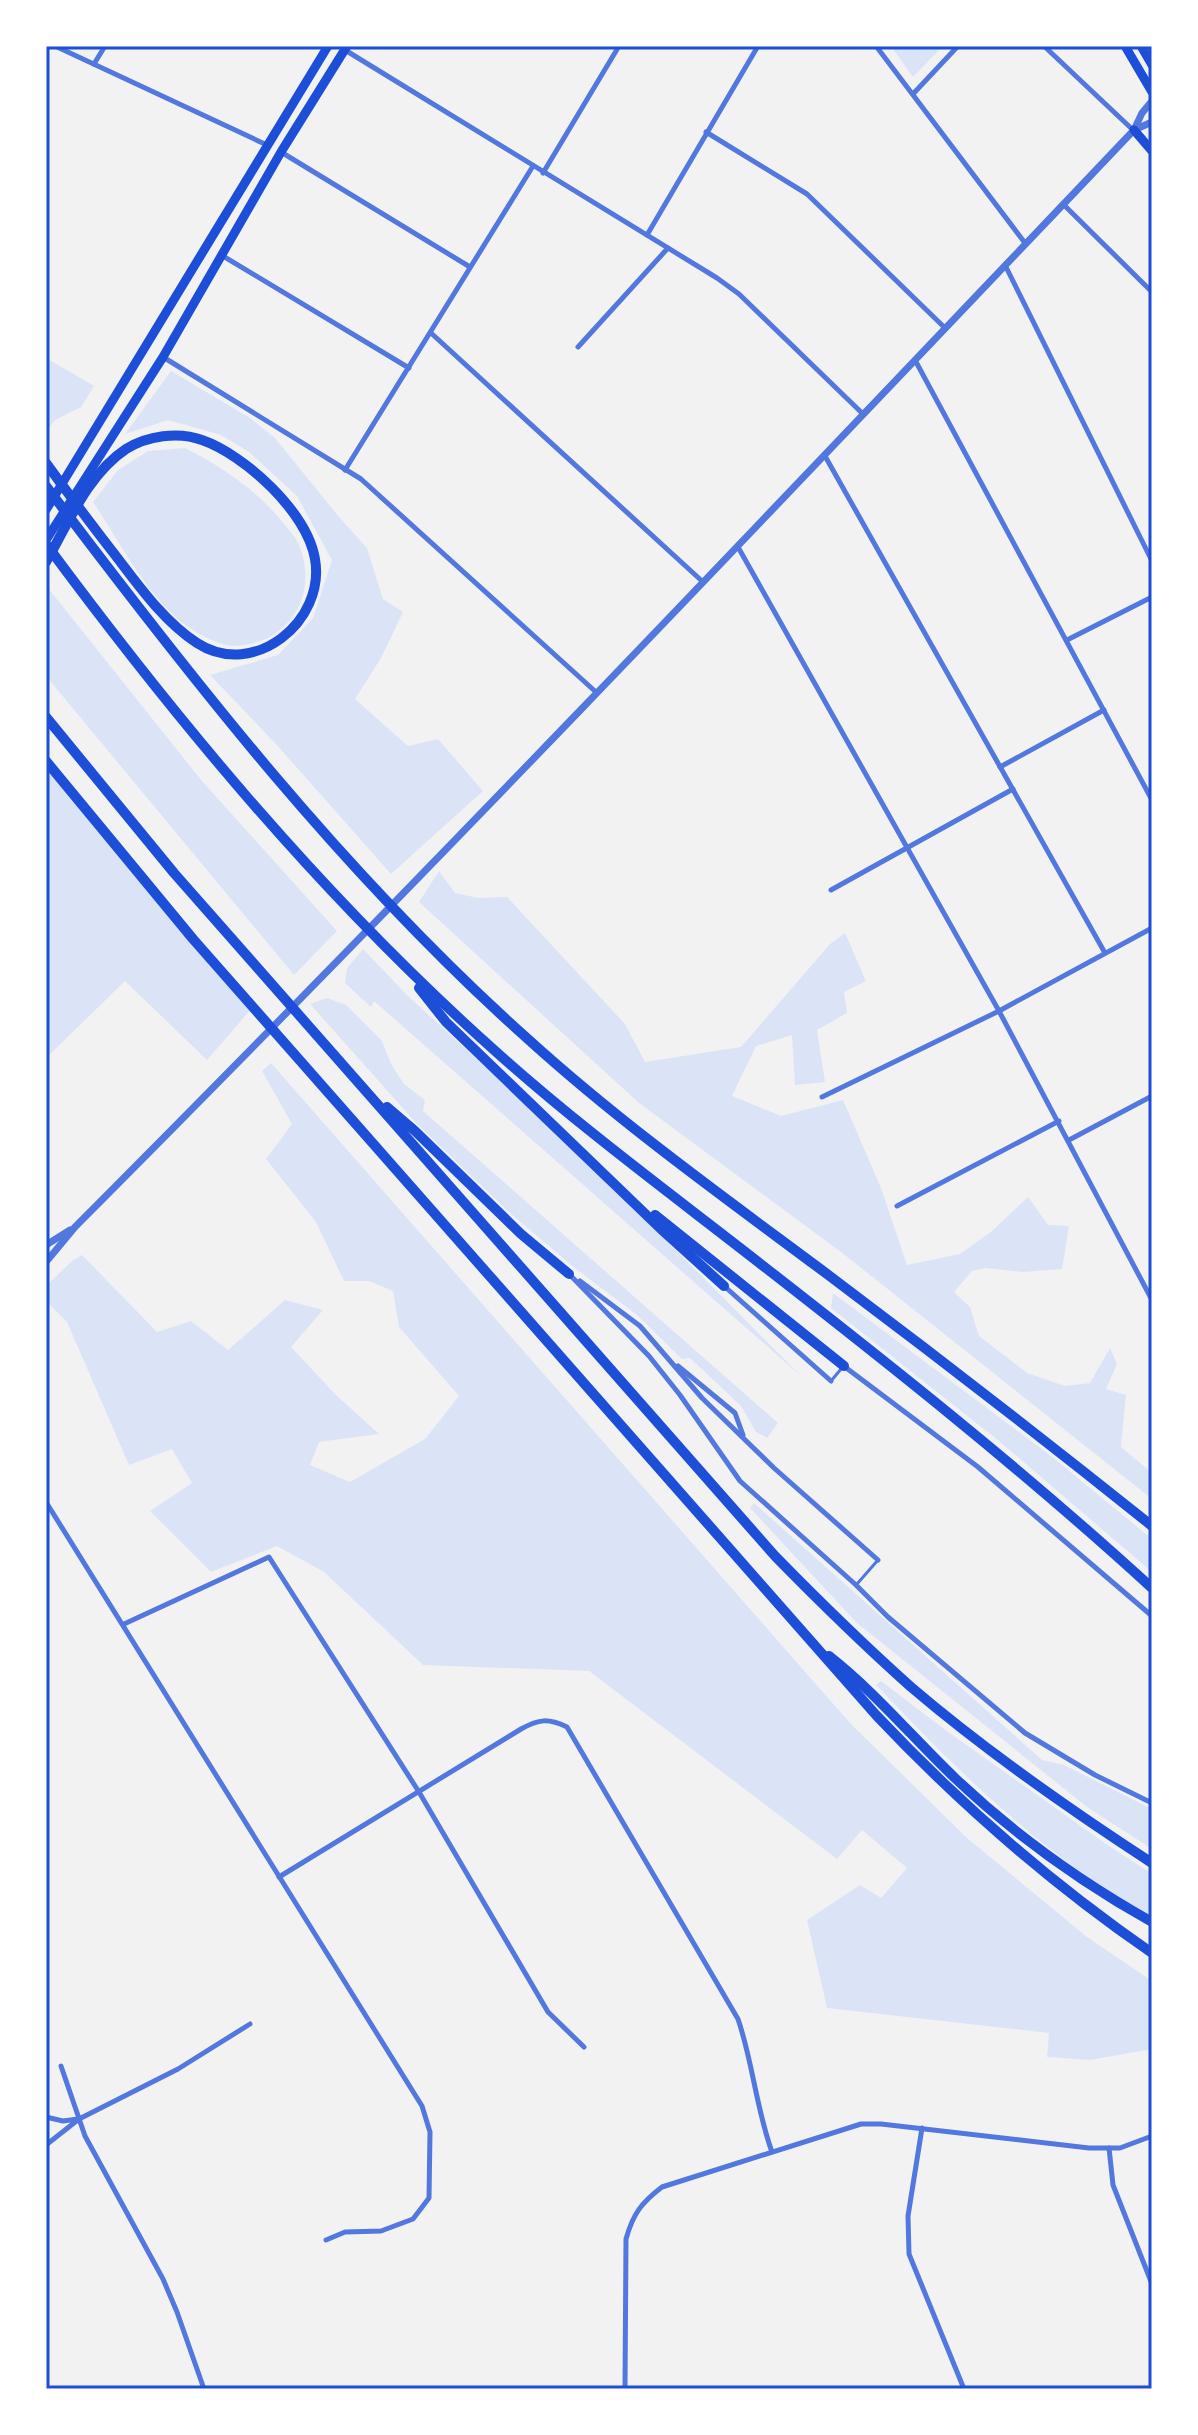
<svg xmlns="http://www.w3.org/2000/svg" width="1198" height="2435" viewBox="0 0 1198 2435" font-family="Rubik,sans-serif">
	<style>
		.green { fill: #dbe4f7 }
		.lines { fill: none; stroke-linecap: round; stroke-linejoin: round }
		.service { stroke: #5277de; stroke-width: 3 }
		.minor { stroke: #5277de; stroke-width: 5 }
		.tertiary { stroke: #5277de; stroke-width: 7 }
		.trunk { stroke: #1d4ed8; stroke-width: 9 }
		.motorway { stroke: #1d4ed8; stroke-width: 10 }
		.neatline { fill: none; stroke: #1d4ed8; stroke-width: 3 }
	</style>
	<rect width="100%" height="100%" fill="#f2f2f2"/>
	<g class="green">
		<path d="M891,46H943L913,77Z"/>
		<path d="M46,358L94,386L81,407L55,420L46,432Z"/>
		<path d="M171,371L250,418L275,438L339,517L367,548L383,599L403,612L381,658L355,699L408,746L438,739L483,791L391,874L275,743L210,675L278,655L313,618L332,560L297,496L249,452L221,435L168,420L125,434Z"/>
		<path d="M185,448C223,467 258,491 285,525C289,531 297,538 299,545C320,595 288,645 233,646C221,646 198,634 188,627C148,599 120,542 93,502L118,470L148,451Z"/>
		<path d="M48,588L202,781L337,931L294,975L46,676V591Z"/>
		<path d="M46,762L253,1007L207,1060L125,981L46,1058Z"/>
		<path d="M439,871L455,893L478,898L507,897L625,1024L645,1062L741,1047L830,944L845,933L866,981L844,992L847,1013L817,1030L825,1082L795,1085L792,1035L756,1046L732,1096L781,1116L843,1100L881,1188L907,1265L960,1254L992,1231L1028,1197L1048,1225L1069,1226L1062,1269L1023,1272L985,1268L972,1271L954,1292L970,1307L979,1336L1027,1373L1065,1386L1090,1383L1110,1348L1117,1364L1106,1389L1126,1395L1121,1447L1152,1473V1499L841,1252L639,1103L419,902Z"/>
		<path d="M363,949L407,995L580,1154L802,1377L374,1001L371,1007L345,983L347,968Z"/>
		<path d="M327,998L346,1005L382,1041L391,1064L404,1084L425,1100L423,1111L778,1423L767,1438L756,1432L741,1406L690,1358L682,1359L636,1314L576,1269L510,1213L417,1124L310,1004Z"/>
		<path d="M271,1063L850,1723L967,1838L1087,1937L1152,1981V2049L1090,2060L1047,2057L1049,2033L827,2008L807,1920L860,1885L881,1898L907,1868L862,1830L837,1859L589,1671L423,1665L324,1572L277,1546L211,1572L150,1511L192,1483L172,1449L129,1465L67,1322L46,1301V1286L72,1261L82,1255L157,1332L191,1321L228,1350L285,1300L323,1310L291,1347L336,1395L379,1434L319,1442L310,1465L350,1482L425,1439L459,1396L399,1327L393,1291L369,1281H344L316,1222L266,1159L292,1124L262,1071Z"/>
		<path d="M833,1293L1051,1456L1152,1539V1572L999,1441L831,1308Z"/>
		<path d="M754,1503L1042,1760L1064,1765L1152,1809V1849L1087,1807L857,1623L750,1508Z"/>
		<path d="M881,1681L944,1729L1106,1844L1152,1874V1917C1046,1859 959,1772 876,1685Z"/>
	</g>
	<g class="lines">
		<g class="service">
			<path d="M831,1381L841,1369"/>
			<path d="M857,1584L878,1560"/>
		</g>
		<g class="minor">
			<path d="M55,46L267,145"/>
			<path d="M876,46L1025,243"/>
			<path d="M1044,46L1133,130"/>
			<path d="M345,50L717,278L739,294L863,414"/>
			<path d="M94,64L105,46"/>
			<path d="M913,94L958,46"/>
			<path d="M706,132L807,194L944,327"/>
			<path d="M281,152L470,267"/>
			<path d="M543,173L619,46"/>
			<path d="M1063,204L1152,292"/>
			<path d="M647,235L758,46"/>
			<path d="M223,256L409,368"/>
			<path d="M1005,265L1152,561"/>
			<path d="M431,333L703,582"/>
			<path d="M578,347L668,248"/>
			<path d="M163,357L361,479L597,693"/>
			<path d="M915,360L1152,800"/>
			<path d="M825,456L1105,953"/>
			<path d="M345,470L533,166"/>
			<path d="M738,547L999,1011L1152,1300"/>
			<path d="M1067,640L1152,597"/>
			<path d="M1000,767L1104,710"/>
			<path d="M831,890L1013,789"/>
			<path d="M822,1097L999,1011L1152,928"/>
			<path d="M1069,1140L1152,1096"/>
			<path d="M897,1206L1059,1121"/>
			<path d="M570,1275L649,1356L680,1395L740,1481L856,1585L888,1617L1025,1733L1095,1775L1152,1803"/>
			<path d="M580,1281L640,1326L702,1398L774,1468L878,1560"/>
			<path d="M724,1286L831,1381"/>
			<path d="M678,1366L735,1413L743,1435"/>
			<path d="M845,1367L978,1467L1152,1616"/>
			<path d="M46,1502L422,2106L430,2132L429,2198L413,2219L381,2231L345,2232L326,2240"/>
			<path d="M124,1624L269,1557L419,1792L548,2012L584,2047"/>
			<path d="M279,1877L521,1729C539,1719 548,1718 567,1727L738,2019C753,2063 756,2108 772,2152"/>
			<path d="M61,2066L85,2136L163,2279L177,2312L204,2389"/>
			<path d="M46,2117L63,2121L78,2119"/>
			<path d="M922,2128L908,2216L909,2254L964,2389"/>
			<path d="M46,2145L79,2119L178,2069L250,2024"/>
			<path d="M1109,2148L1113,2185L1152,2284"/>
			<path d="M625,2389L626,2239C633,2214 641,2203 662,2187L861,2124H881L1089,2148H1120L1152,2136"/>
		</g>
		<g class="tertiary">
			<path d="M1134,130L1152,122"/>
			<path d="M46,1245L70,1230"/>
			<path d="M46,1262L75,1227C434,867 784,498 1134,130L1142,113L1152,101"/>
		</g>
		<g class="trunk">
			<path d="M1125,46L1152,92"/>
			<path d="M1141,46L1152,65"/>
			<path d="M1134,130L1152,151"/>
			<path d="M46,510L328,46"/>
			<path d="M46,540L163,357L281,152L347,46"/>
		</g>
		<g class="motorway">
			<path d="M46,463C70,496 94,528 119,560C141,589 166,623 197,643C254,680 326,621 315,559C307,512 245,455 202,440C178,431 147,436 126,449C88,474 68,524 46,562"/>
			<path d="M46,486C193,681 346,877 529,1040C624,1126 728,1200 831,1277C939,1358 1046,1441 1152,1526"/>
			<path d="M46,544C180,725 325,899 493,1049C573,1121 659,1185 744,1251C883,1359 1022,1469 1152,1588"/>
			<path d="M46,717L174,873L775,1556C819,1601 864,1645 911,1687C986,1751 1069,1809 1152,1863"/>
			<path d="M46,761L193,939L876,1715C960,1804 1052,1884 1152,1953"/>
			<path d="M419,988L446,1022L661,1229L724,1286"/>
			<path d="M387,1107L415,1131L521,1234L569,1274"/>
			<path d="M655,1215L844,1366"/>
			<path d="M829,1656C875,1692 913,1738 956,1779C1015,1835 1081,1882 1152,1922"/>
		</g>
	</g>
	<rect width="1198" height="2435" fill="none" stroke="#ffffff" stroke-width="96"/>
	<rect x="48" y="48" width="1102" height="2339" class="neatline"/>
</svg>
